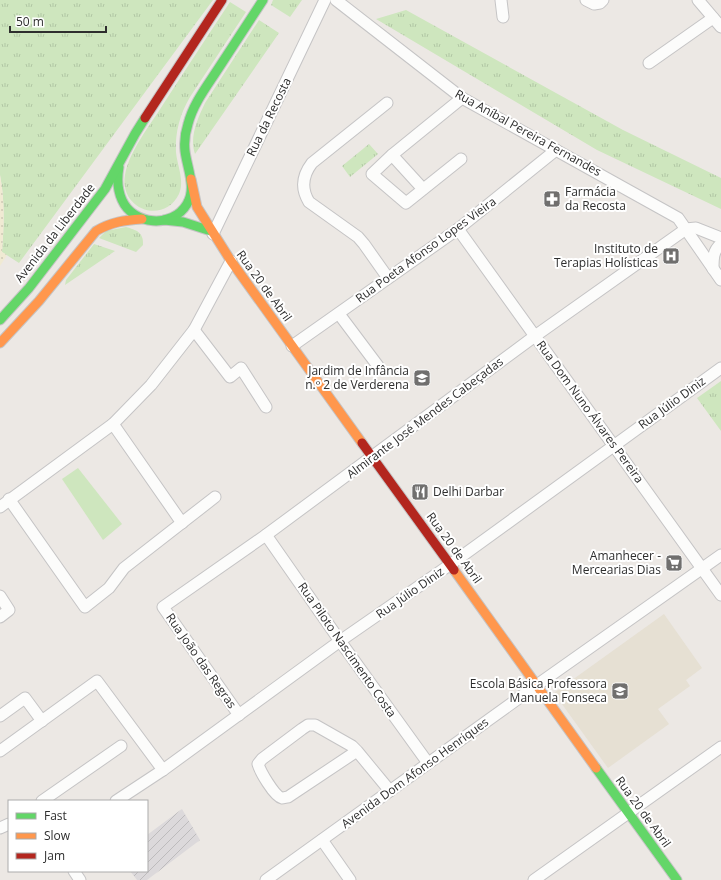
<svg xmlns="http://www.w3.org/2000/svg" width="721" height="880" viewBox="0 0 721 880" font-family="'Open Sans',sans-serif">
	<style>
		.industrial { fill: url(#industrial-furrows) }
		.education { fill: #e6e0d3 }
		.grass { fill: url(#grass-tufts) }
		.sand { fill: url(#sand-dots) }
		.park { fill: #cee6be }
		.lines { fill: none; stroke-linecap: round; stroke-linejoin: round }
		.street-casing { stroke: #c5c4c5; stroke-width: 13 }
		.fast-casing { stroke: #c5c4c5; stroke-width: 11 }
		.slow-casing { stroke: #c5c4c5; stroke-width: 11 }
		.jam-casing { stroke: #c5c4c5; stroke-width: 11 }
		.street { stroke: #fcfcfb; stroke-width: 11 }
		.fast { stroke: #63d668; stroke-width: 9 }
		.slow { stroke: #ff974d; stroke-width: 9 }
		.jam { stroke: #b3261e; stroke-width: 9 }
		.labels { text-anchor: middle; stroke-width: 4; stroke-linejoin: round; paint-order: stroke }
		.street-label { font-size: 12px; fill: #2e2e2e; stroke: #fff }
		.poi-label { font-size: 12px; fill: #2e2e2e; stroke: #fff; text-anchor: end }
	</style>
	<defs>
		<pattern id="industrial-furrows" width="10" height="10" patternUnits="userSpaceOnUse"><rect width="10" height="10" fill="#dcd9db"/><path d="M-1 1l2-2M0 10L10 0M9 11l2-2" fill="none" stroke="#bdbbbc"/></pattern>
		<pattern id="grass-tufts" width="24" height="20" patternUnits="userSpaceOnUse"><rect width="24" height="20" fill="#cee6be"/><path d="M3 7l-1-3M5 7V3M7 7l1-3M15 17l-1-3M17 17v-4M19 17l1-3" fill="none" stroke="#b1c6a4"/></pattern>
		<pattern id="sand-dots" width="8" height="8" patternUnits="userSpaceOnUse"><rect width="8" height="8" fill="#f0ead3"/><path d="M2 2h.1M6 6h.1" fill="none" stroke="#cec9b5" stroke-width="1.8" stroke-linecap="round"/></pattern>
	</defs>
	<rect width="100%" height="100%" fill="#ece8e4"/>
	<path class="industrial" d="M182,809L200,840L147,880H137L130,871H147V835Z"/>
	<path class="education" d="M664,614L702,668L686,680L690,686L658,709L669,724L608,768L554,693Z"/>
	<g class="grass">
		<path d="M0,0H213L19,263L2,252C4,225 5,201 0,175Z"/>
		<path d="M273,0H302L290,17L271,5Z"/>
		<path d="M230,2L246,12L190,97C180,114 175,132 176,152C177,165 185,181 179,194C164,225 119,210 125,175C129,151 151,124 164,103C186,69 208,35 230,2Z"/>
		<path d="M406,10L623,130L721,178V209L597,150L376,19Z"/>
		<path d="M259,20L279,33L195,154C189,137 198,118 205,103Z"/>
		<path d="M369,144L378,154L350,177L342,166Z"/>
		<path d="M126,227C136,230 144,232 143,245L136,252L99,238L106,231Z"/>
		<path d="M94,244L115,251L65,285L66,280Z"/>
		<path d="M721,381V431L697,398Z"/>
	</g>
	<path class="sand" d="M0,175C5,201 4,225 2,252L7,255L0,266Z"/>
	<path class="park" d="M78,468L122,524L103,540L62,479Z"/>
	<g class="lines">
		<g class="street-casing">
			<g id="street">
				<path d="M336,0L462,98L678,218L721,280"/>
				<path d="M501,0L503,17"/>
				<path d="M586,0L594,4L600,3L603,0"/>
				<path d="M698,0L721,27"/>
				<path d="M649,63L713,18"/>
				<path d="M387,103L312,163C302,176 301,189 309,202L358,237L364,244L388,278"/>
				<path d="M392,155L423,189"/>
				<path d="M461,159L406,203L372,174L392,155L462,98"/>
				<path d="M458,229L721,595"/>
				<path d="M213,234L325,0"/>
				<path d="M713,269C713,258 713,251 721,244"/>
				<path d="M339,314L378,366"/>
				<path d="M194,330L230,377L241,368L266,407"/>
				<path d="M292,346L458,229L556,150"/>
				<path d="M113,424L182,523"/>
				<path d="M9,499L85,607L109,588L124,568L215,497"/>
				<path d="M0,507L113,424L151,385L194,330L231,261"/>
				<path d="M266,535L340,641L428,763"/>
				<path d="M0,596L9,610L0,617"/>
				<path d="M239,715L163,607L266,535L535,336L686,229L696,228L721,238"/>
				<path d="M0,716L25,698L42,721"/>
				<path d="M0,751L97,681L163,770"/>
				<path d="M357,751L288,797C286,797 284,798 282,798C274,796 260,771 258,764L262,759L302,729L308,725H315L352,746L357,751L390,791"/>
				<path d="M42,801L121,746"/>
				<path d="M116,801L163,770L340,641L451,564L721,368"/>
				<path d="M0,828L9,824"/>
				<path d="M322,840L350,880"/>
				<path d="M74,871L80,880"/>
				<path d="M266,880L537,685L721,555"/>
				<path d="M534,880L721,747"/>
			</g>
		</g>
		<g class="fast-casing">
			<g id="fast">
				<path d="M119,167C117,178 117,189 122,200C133,225 172,229 187,204C197,188 187,168 185,151C184,142 185,133 188,124C193,104 207,86 218,69C233,46 248,23 263,0"/>
				<path d="M164,220L183,222L211,231"/>
				<path d="M0,320L29,288L105,189L135,134L145,118"/>
				<path d="M596,768L677,880"/>
			</g>
		</g>
		<g class="slow-casing">
			<g id="slow">
				<path d="M191,179L197,207L231,261L362,443"/>
				<path d="M0,343L39,301L96,231C111,222 125,220 142,219"/>
				<path d="M454,570L596,768"/>
			</g>
		</g>
		<g class="jam-casing">
			<g id="jam">
				<path d="M145,118L222,0"/>
				<path d="M362,443L454,570"/>
			</g>
		</g>
		<use href="#street" class="street"/>
		<use href="#fast" class="fast"/>
		<use href="#slow" class="slow"/>
		<use href="#jam" class="jam"/>
	</g>
	<defs>
		<g id="pharmacy-square" transform="scale(0.9)"><rect x="-9" y="-9" width="18" height="18" rx="4" fill="#706f6e" stroke="#fff"/><path d="M-2-6h4v4h4v4h-4v4h-4v-4h-4v-4h4Z" fill="#fff"/></g>
		<g id="hospital-square" transform="scale(0.9)"><rect x="-9" y="-9" width="18" height="18" rx="4" fill="#706f6e" stroke="#fff"/><path d="M-5-5h3v3.5h4V-5h3V5h-3V1.5h-4V5h-3Z" fill="#fff"/></g>
		<g id="school-square" transform="scale(0.9)"><rect x="-9" y="-9" width="18" height="18" rx="4" fill="#706f6e" stroke="#fff"/><path d="M0-5L7-2L0 1L-7-2ZM-4 1L0 2.5L4 1V4Q0 6-4 4Z" fill="#fff"/></g>
		<g id="restaurant-square" transform="scale(0.9)"><rect x="-9" y="-9" width="18" height="18" rx="4" fill="#706f6e" stroke="#fff"/><path d="M-5-6h1v4h1v-4h1v4h1v-4h1v5L-1.5 .5V6h-2V.5L-5-1ZM5-6V6H3V1.5H1.5Q1.5-4 5-6Z" fill="#fff"/></g>
		<g id="supermarket-square" transform="scale(0.9)"><rect x="-9" y="-9" width="18" height="18" rx="4" fill="#706f6e" stroke="#fff"/><path d="M-6-5.5h2.5l.6 2H6L4.5 2H-2.5L-4.4-4H-6ZM-1.5 3.2a1.3 1.3 0 1 0 .1 0ZM3 3.2a1.3 1.3 0 1 0 .1 0Z" fill="#fff"/></g>
	</defs>
	<g fill-rule="evenodd">
		<use href="#pharmacy-square" x="552" y="199"/>
		<use href="#hospital-square" x="671" y="256"/>
		<use href="#school-square" x="422" y="378"/>
		<use href="#restaurant-square" x="420" y="492"/>
		<use href="#supermarket-square" x="674" y="563"/>
		<use href="#school-square" x="620" y="691"/>
	</g>
	<g class="labels">
		<g class="street-label">
			<text transform="translate(269 117) rotate(-64)" y="4">Rua da Recosta</text>
			<text transform="translate(528 133) rotate(29)" y="4">Rua Aníbal Pereira Fernandes</text>
			<text transform="translate(55 233) rotate(-52)" y="4">Avenida da Liberdade</text>
			<text transform="translate(426 250) rotate(-36)" y="4">Rua Poeta Afonso Lopes Vieira</text>
			<text transform="translate(264 286) rotate(54)" y="4">Rua 20 de Abril</text>
			<text transform="translate(672 403) rotate(-36)" y="4">Rua Júlio Diniz</text>
			<text transform="translate(590 412) rotate(54)" y="4">Rua Dom Nuno Álvares Pereira</text>
			<text transform="translate(425 418) rotate(-37)" y="4">Almirante José Mendes Cabeçadas</text>
			<text transform="translate(454 548) rotate(54)" y="4">Rua 20 de Abril</text>
			<text transform="translate(410 593) rotate(-35)" y="4">Rua Júlio Diniz</text>
			<text transform="translate(347 650) rotate(55)" y="4">Rua Piloto Nascimento Costa</text>
			<text transform="translate(201 661) rotate(55)" y="4">Rua João das Regras</text>
			<text transform="translate(415 773) rotate(-36)" y="4">Avenida Dom Afonso Henriques</text>
			<text transform="translate(643 812) rotate(54)" y="4">Rua 20 de Abril</text>
		</g>
		<g class="poi-label">
			<text x="565" y="196" text-anchor="start">Farmácia<tspan x="565" dy="14">da Recosta</tspan></text>
			<text x="658" y="253">Instituto de<tspan x="658" dy="14">Terapias Holísticas</tspan></text>
			<text x="409" y="375">Jardim de Infância<tspan x="409" dy="14">n.º 2 de Verderena</tspan></text>
			<text x="433" y="496" text-anchor="start">Delhi Darbar</text>
			<text x="661" y="560">Amanhecer -<tspan x="661" dy="14">Mercearias Dias</tspan></text>
			<text x="607" y="688">Escola Básica Professora<tspan x="607" dy="14">Manuela Fonseca</tspan></text>
		</g>
	</g>
	<rect x="8" y="800" width="140" height="72" fill="#ffffff" stroke="#ababab"/>
	<rect x="16" y="813" width="20" height="6" fill="#63d668" stroke="#ababab"/>
	<text x="44" y="820" font-size="12" fill="#2e2e2e">Fast</text>
	<rect x="16" y="833" width="20" height="6" fill="#ff974d" stroke="#ababab"/>
	<text x="44" y="840" font-size="12" fill="#2e2e2e">Slow</text>
	<rect x="16" y="853" width="20" height="6" fill="#b3261e" stroke="#ababab"/>
	<text x="44" y="860" font-size="12" fill="#2e2e2e">Jam</text>
	<path d="M10 26v6h96v-6" fill="none" stroke="#2e2e2e" stroke-width="2"/>
	<text x="16" y="26" font-size="12" fill="#2e2e2e" stroke="#ffffff" stroke-width="3" paint-order="stroke">50 m</text>
</svg>
